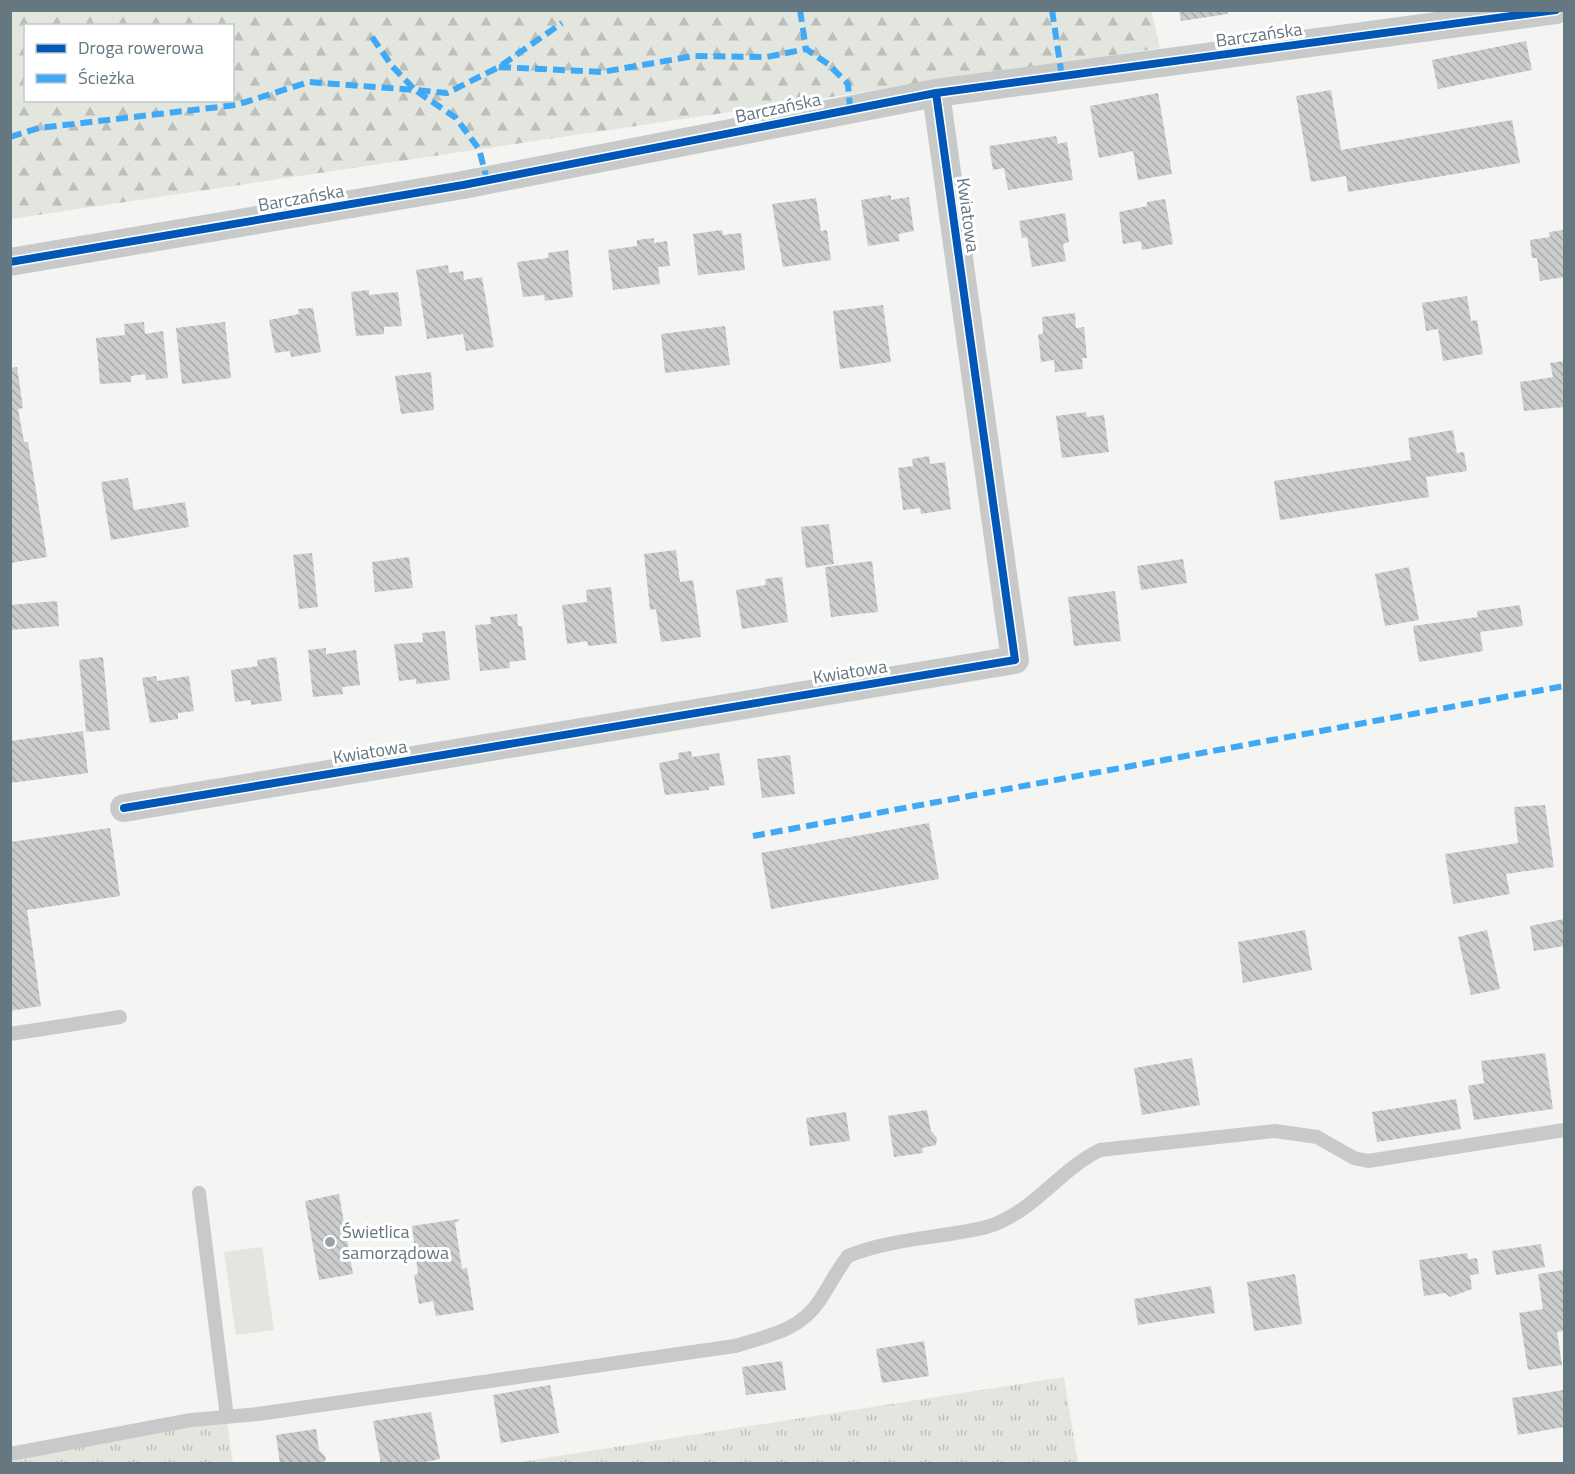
<svg xmlns="http://www.w3.org/2000/svg" width="1575" height="1474" viewBox="0 0 1575 1474" font-family="'Titillium Web',sans-serif">
	<style>
		.grass { fill: url(#grass-tufts) }
		.forest { fill: url(#forest-firs); fill-rule: evenodd }
		.park { fill: #e3e6df }
		.building { fill: url(#building-back-hatch) }
		.lines { fill: none; stroke-linecap: round; stroke-linejoin: round }
		.lane { stroke: #c8caca; stroke-width: 14 }
		.street { stroke: #c8caca; stroke-width: 28 }
		.quiet { stroke: #3fa9f5; stroke-width: 6; stroke-dasharray: 12 6; stroke-linecap: butt }
		.cycleway-casing { stroke: #fff; stroke-width: 11 }
		.cycleway { stroke: #0057b8; stroke-width: 8 }
		.poi-dot { fill: #97a3a9; stroke: #fff; stroke-width: 2 }
		.labels { text-anchor: middle; stroke-width: 6; stroke-linejoin: round; paint-order: stroke }
		.street-label { font-size: 18px; fill: #657781; stroke: #fff }
		.poi-label { font-size: 18px; fill: #657781; stroke: #fff; text-anchor: start }
	</style>
	<defs>
		<pattern id="grass-tufts" width="24" height="20" patternUnits="userSpaceOnUse" patternTransform="scale(1.5)"><rect width="24" height="20" fill="#e3e6df"/><path d="M3 7l-1-3M5 7V3M7 7l1-3M15 17l-1-3M17 17v-4M19 17l1-3" fill="none" stroke="#bcbfba"/></pattern>
		<pattern id="forest-firs" width="22" height="20" patternUnits="userSpaceOnUse" patternTransform="scale(1.5)"><rect width="22" height="20" fill="#e3e6df"/><path d="M5 1l3.5 6h-7zM16 11l3.5 6h-7z" fill="#bcbfba"/></pattern>
		<pattern id="building-back-hatch" width="6" height="6" patternUnits="userSpaceOnUse" patternTransform="scale(1.5)"><rect width="6" height="6" fill="#cbcccc"/><path d="M-1 5l2 2M0 0l6 6M5-1l2 2" fill="none" stroke="#a8aaab"/></pattern>
	</defs>
	<rect width="100%" height="100%" fill="#f4f4f2"/>
	<g class="grass">
		<path d="M1064,1377L1078,1463H513Z"/>
		<path d="M226,1416L233,1463L11,1464V1451Z"/>
	</g>
	<path class="forest" d="M1151,10L1160,48L11,219V11ZM26,26H232V100H26Z"/>
	<path class="park" d="M262,1247L274,1330L236,1335L224,1252Z"/>
	<g class="building">
		<path d="M1179,10H1227L1228,14L1181,21Z"/>
		<path d="M1526,41L1532,70L1438,89L1432,60Z"/>
		<path d="M1331,90L1341,150L1512,120L1520,163L1348,192L1346,176L1311,182L1296,96Z"/>
		<path d="M1158,93L1172,174L1138,180L1133,151L1099,158L1090,106Z"/>
		<path d="M1056,136L1058,144L1067,142L1073,180L1008,190L1004,168L993,170L989,146Z"/>
		<path d="M891,195V200L909,197L914,231L898,234L900,241L868,246L861,200Z"/>
		<path d="M816,198L821,231L827,230L831,260L783,267L772,204Z"/>
		<path d="M1165,199L1173,244L1142,250L1141,241L1123,244L1119,212L1147,206V202Z"/>
		<path d="M1065,213L1069,242L1063,244L1066,261L1032,267L1027,237L1022,238L1019,221Z"/>
		<path d="M722,230L723,235L741,233L745,270L698,275L693,234Z"/>
		<path d="M1564,230V277L1540,281L1537,258H1532L1530,240L1550,237L1549,232Z"/>
		<path d="M654,238V243L667,241L670,266L658,267L660,284L613,290L608,250L637,246V240Z"/>
		<path d="M568,250L573,297L545,301L544,295L523,297L517,262L548,258V253Z"/>
		<path d="M448,265L449,273L463,271L464,280L482,277L494,347L466,351L463,334L427,339L416,270Z"/>
		<path d="M369,290V295L398,292L402,326L384,327V334L356,336L351,292Z"/>
		<path d="M1467,296L1471,321L1477,320L1483,354L1443,361L1438,329L1426,331L1422,303Z"/>
		<path d="M883,305L891,362L840,369L833,311Z"/>
		<path d="M313,308L321,352L291,357L290,351L275,353L269,320L299,314L298,309Z"/>
		<path d="M1075,313L1076,328L1084,327L1087,358H1082L1083,369L1055,372L1054,360L1041,362L1038,334H1043L1042,317Z"/>
		<path d="M144,322L145,334L163,331L168,378L146,380L145,374L131,376V382L100,384L96,338L125,335L124,324Z"/>
		<path d="M225,322L231,378L182,384L176,328Z"/>
		<path d="M725,326L730,365L665,373L661,334Z"/>
		<path d="M1564,361V407L1524,411L1520,382L1553,377L1550,363Z"/>
		<path d="M17,367L23,408L18,409L24,442H28L47,557L10,563V368Z"/>
		<path d="M431,372L434,410L401,414L395,376Z"/>
		<path d="M1086,412L1087,417L1104,415L1109,452L1062,458L1056,416Z"/>
		<path d="M1453,430L1457,453L1464,452L1467,471L1426,477L1429,497L1280,520L1274,481L1411,460L1408,438Z"/>
		<path d="M929,456L930,464L945,462L951,509L921,514L920,508L903,510L898,468L913,466L912,459Z"/>
		<path d="M128,478L134,510L185,502L189,527L111,540L101,482Z"/>
		<path d="M829,524L834,564L806,568L801,527Z"/>
		<path d="M676,550L680,582L693,580L701,637L661,642L656,609L650,610L644,554Z"/>
		<path d="M312,553L318,607L299,609L293,555Z"/>
		<path d="M409,557L413,588L375,592L372,562Z"/>
		<path d="M1183,559L1187,583L1141,590L1137,566Z"/>
		<path d="M872,561L878,612L831,617L825,567Z"/>
		<path d="M1409,567L1419,620L1385,626L1375,574Z"/>
		<path d="M782,577L788,622L742,629L736,590L766,585L765,579Z"/>
		<path d="M611,587L617,643L588,646L587,641L567,644L562,605L587,602L586,590Z"/>
		<path d="M1115,591L1121,641L1074,646L1068,597Z"/>
		<path d="M57,601L59,626L10,630V605Z"/>
		<path d="M1520,605L1523,626L1480,632L1483,651L1419,662L1413,626L1478,617L1477,611Z"/>
		<path d="M517,614L518,626H522L526,660L509,662L510,668L480,671L475,625L491,624L490,617Z"/>
		<path d="M445,631L450,680L416,684V679L399,681L394,644L423,642L422,633Z"/>
		<path d="M326,648V654L356,650L360,685L342,687L343,694L313,697L308,650Z"/>
		<path d="M103,657L110,730L86,732L79,660Z"/>
		<path d="M276,657L282,701L251,705V700L235,702L231,670L258,666L257,660Z"/>
		<path d="M156,676L157,681L189,676L194,711L178,713V719L150,723L142,678Z"/>
		<path d="M83,731L88,773L10,783V741Z"/>
		<path d="M691,751L692,757L719,753L725,785L709,787V790L665,795L659,763L679,759L678,753Z"/>
		<path d="M790,755L795,794L762,798L757,759Z"/>
		<path d="M1545,805L1554,867L1506,874L1510,894L1453,904L1445,854L1518,843L1514,807Z"/>
		<path d="M929,823L939,879L771,909L761,853Z"/>
		<path d="M110,828L120,896L27,910L41,1006L10,1011V842Z"/>
		<path d="M1564,919V946L1534,951L1530,926Z"/>
		<path d="M1305,930L1312,970L1243,983L1238,942Z"/>
		<path d="M1487,930L1500,989L1471,995L1458,937Z"/>
		<path d="M1545,1053L1553,1109L1474,1120L1468,1086L1484,1083L1481,1061Z"/>
		<path d="M1192,1058L1200,1105L1142,1115L1134,1068Z"/>
		<path d="M1456,1099L1461,1129L1377,1142L1372,1112Z"/>
		<path d="M927,1110L931,1131L937,1138L936,1145L922,1148L923,1153L894,1157L888,1116Z"/>
		<path d="M846,1112L850,1141L810,1146L806,1118Z"/>
		<path d="M339,1194L353,1274L319,1280L305,1201Z"/>
		<path d="M459,1219V1221L455,1222L462,1269L467,1268L474,1310L436,1316L433,1301L419,1304L414,1275L418,1274L412,1226Z"/>
		<path d="M1541,1244L1545,1267L1496,1275L1492,1251Z"/>
		<path d="M1467,1253L1468,1259L1477,1258L1479,1274L1470,1275L1472,1289L1450,1297L1445,1293L1424,1296L1419,1260Z"/>
		<path d="M1564,1270V1331L1557,1332L1562,1365L1528,1370L1519,1313L1543,1309L1538,1274Z"/>
		<path d="M1295,1274L1302,1324L1254,1331L1247,1282Z"/>
		<path d="M1211,1286L1215,1313L1138,1325L1134,1299Z"/>
		<path d="M924,1341L929,1376L882,1383L876,1349Z"/>
		<path d="M782,1361L786,1390L746,1395L742,1367Z"/>
		<path d="M550,1385L559,1433L501,1443L493,1395Z"/>
		<path d="M1564,1390V1427L1518,1435L1512,1398Z"/>
		<path d="M431,1412L440,1459L415,1464H381L373,1421Z"/>
		<path d="M316,1429L319,1450L326,1457L324,1464H280L276,1435Z"/>
	</g>
	<g class="lines">
		<g class="lane">
			<path d="M10,1034L120,1017"/>
			<path d="M199,1193L227,1417"/>
			<path d="M10,1454L191,1420L258,1414L735,1346C767,1336 800,1331 820,1300C830,1285 837,1270 848,1256C882,1242 920,1239 956,1233C971,1230 986,1229 1000,1222C1038,1205 1063,1168 1100,1150L1275,1131L1317,1137L1354,1158L1368,1161L1564,1130"/>
		</g>
		<g class="street">
			<path d="M10,262L463,185L936,93L1556,10"/>
			<path d="M124,808L1015,660L936,93"/>
		</g>
		<g class="quiet">
			<path d="M800,10L806,49L828,64L848,84L850,107"/>
			<path d="M1052,10L1062,77"/>
			<path d="M372,37L392,66L415,90L447,93L499,67L562,23"/>
			<path d="M499,67L602,72L694,56L767,57L806,49"/>
			<path d="M10,137L39,128L236,105L309,82L415,90L456,118L479,149L487,180"/>
			<path d="M753,836L1564,686"/>
		</g>
		<g class="cycleway-casing">
			<g id="cycleway">
				<path d="M10,262L463,185L936,93L1556,10"/>
				<path d="M124,808L1015,660L936,93"/>
			</g>
		</g>
		<use href="#cycleway" class="cycleway"/>
	</g>
	<circle class="poi-dot" cx="330" cy="1242" r="6"/>
	<g class="labels">
		<g class="street-label">
			<text transform="translate(1259 35) rotate(-8)" y="6">Barczańska</text>
			<text transform="translate(778 108) rotate(-12)" y="6">Barczańska</text>
			<text transform="translate(301 198) rotate(-10)" y="6">Barczańska</text>
			<text transform="translate(968 215) rotate(82)" y="6">Kwiatowa</text>
			<text transform="translate(850 672) rotate(-9)" y="6">Kwiatowa</text>
			<text transform="translate(370 752) rotate(-9)" y="6">Kwiatowa</text>
		</g>
		<g class="poi-label">
			<text x="342" y="1238">Świetlica<tspan x="342" dy="21">samorządowa</tspan></text>
		</g>
	</g>
	<rect width="1575" height="1474" fill="none" stroke="#657781" stroke-width="24"/>
	<rect x="24" y="24" width="210" height="78" fill="#ffffff" stroke="#c1c9cd" stroke-width="1.5"/>
	<rect x="36" y="44" width="30" height="9" fill="#0057b8" stroke="#c1c9cd" stroke-width="1.5"/>
	<text x="78" y="54" font-size="18" fill="#657781">Droga rowerowa</text>
	<rect x="36" y="74" width="30" height="9" fill="#3fa9f5" stroke="#c1c9cd" stroke-width="1.5"/>
	<text x="78" y="84" font-size="18" fill="#657781">Ścieżka</text>
</svg>
